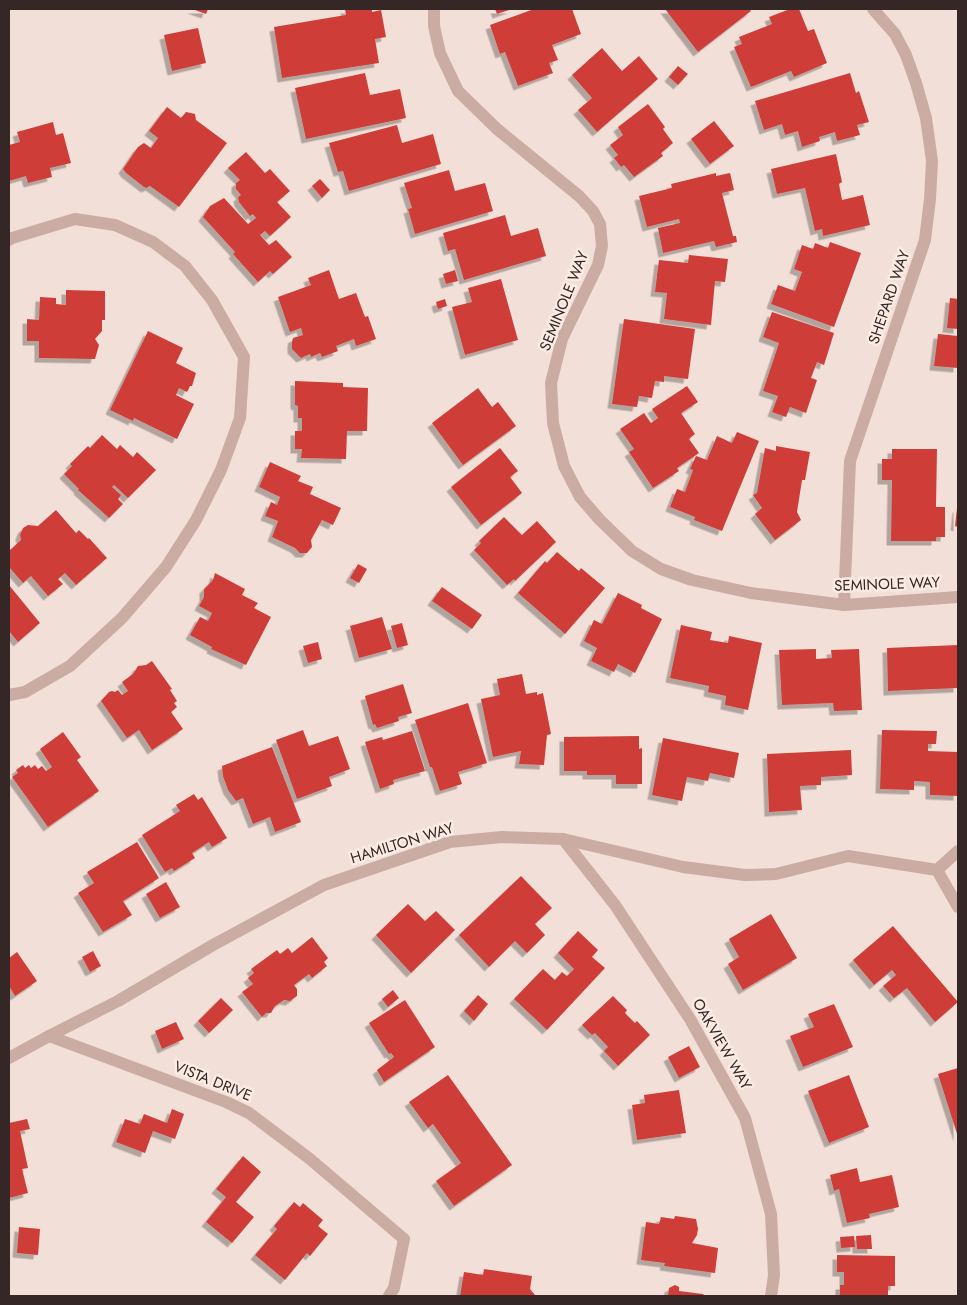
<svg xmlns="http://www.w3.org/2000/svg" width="967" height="1305" viewBox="0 0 967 1305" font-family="Jost,sans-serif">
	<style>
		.building { fill: #ce3e39; filter: url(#shadow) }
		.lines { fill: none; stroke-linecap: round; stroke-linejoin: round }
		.street { stroke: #cbaca2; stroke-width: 12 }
		.labels { text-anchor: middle; stroke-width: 5; stroke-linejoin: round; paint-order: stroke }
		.street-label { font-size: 15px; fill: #352725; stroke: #faebe3 }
	</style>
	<defs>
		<filter id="shadow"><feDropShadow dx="-4.5" dy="4.5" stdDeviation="0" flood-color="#0004"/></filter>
	</defs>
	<rect width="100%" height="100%" fill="#f2dfd7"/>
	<g class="building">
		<path d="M192,9H208L206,14Z"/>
		<path d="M345,9H372V12L381,10L386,37L375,39L379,63L282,78L274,27L346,15Z"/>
		<path d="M495,9H512L497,14Z"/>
		<path d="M534,9H572L581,34L552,45L558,60L549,63L553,73L518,86L505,52L500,54L490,25Z"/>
		<path d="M665,9H749L751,11L698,52Z"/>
		<path d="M790,9H799L808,31L814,29L827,63L794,77L791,71L751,87L734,47L742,44L739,37L772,24L769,17Z"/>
		<path d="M198,28L206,63L172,71L164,35Z"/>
		<path d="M602,48L622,71L639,56L658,79L597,132L578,110L592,98L572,75Z"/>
		<path d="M678,66L688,74L678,85L669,77Z"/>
		<path d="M365,73L370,95L400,89L406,118L306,139L295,88Z"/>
		<path d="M850,73L856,93L859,91L869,122L857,125L860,135L837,141L835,132L819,137L820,141L802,147L798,131L785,135L782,124L764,130L755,101Z"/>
		<path d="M648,104L665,127L663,129L673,143L661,153L663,156L634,177L624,165L621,167L614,158L618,155L610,145L623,135L618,127Z"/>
		<path d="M167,107L181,118L186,112L195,114L196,120L227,143L179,207L150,186L146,188L144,187L126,173L123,169L138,147L144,143L151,148L158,138L149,131Z"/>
		<path d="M714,121L734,146L710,164L691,139Z"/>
		<path d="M53,122L56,135L63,133L71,163L50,168L52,177L28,183L26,176L9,181V145L20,142L17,132Z"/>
		<path d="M397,125L402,143L433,134L441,164L349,191L343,171L338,172L329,143Z"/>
		<path d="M246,152L265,173L270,169L290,191L277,202L291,217L270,236L265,231L260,235L269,245L276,240L292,257L273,274L270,271L258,282L233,254L235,252L203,217L210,206L224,198L248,224L256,218L253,214L250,216L239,202L238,197L241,195L236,189V183L240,180L228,168Z"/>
		<path d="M836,154L842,182L839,184L842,200L863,195L870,225L823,236L822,229L815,231L805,188L777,194L771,169Z"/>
		<path d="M449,170L455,191L485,183L493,211L415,234L408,209L412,208L404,183Z"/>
		<path d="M716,173V176L730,173L734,190L722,193L733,236H736L737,242L716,247L714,241L663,253L658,228L680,223L679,219L647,227L639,196L672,188L671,184Z"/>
		<path d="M320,179L330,190L322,198L312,186Z"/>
		<path d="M505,215L511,236L538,228L546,256L464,280L455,249L448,251L443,233Z"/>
		<path d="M830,242L861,253L834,327L771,304L778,285L795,291L802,272L794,269L802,245L813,249L815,243L828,248Z"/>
		<path d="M689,255L728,259L725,282L715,281L711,325L664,319L667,293L655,292L659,260L688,263Z"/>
		<path d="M329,270L339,299L356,293L365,317L368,316L376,339L356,346L354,339L336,346L338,351L322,357L320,353L311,357L310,354L301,358L292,349V342L293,338L303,335L301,328L290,332L278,297L311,285L308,278Z"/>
		<path d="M455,270L458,281L446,284L443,274Z"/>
		<path d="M501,279L518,340L465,355L452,307L472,302L468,288Z"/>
		<path d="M66,290L105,291V320H102V331L95,339L99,345L95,359L39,358V341H27V319L39,320L40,297L56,298V304L66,305Z"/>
		<path d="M950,298L958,299V329L947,328Z"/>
		<path d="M445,299L447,306L438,309L436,302Z"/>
		<path d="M772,312L834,333L824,365L817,362L811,378L817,380L806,413L790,407L786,417L772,412L778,396L763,391L779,343L763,337Z"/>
		<path d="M624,319L695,329L688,379L664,376V382L655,381L652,398L639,396L637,407L612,404Z"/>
		<path d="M148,331L183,348L176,363L196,373L192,386H190L187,392L179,388L176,395L194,404L177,439L134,418L133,421L110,410Z"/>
		<path d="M938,334L958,336V368L934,366Z"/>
		<path d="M295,381L343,383V387L368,388L367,431H347L346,459L301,458L302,449H295V431H302V418H298V406L295,405Z"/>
		<path d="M687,386L698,402L681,413L695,434L689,439L699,453L677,468L679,471L653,488L629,452L634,449L620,429L644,413L651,423L658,418L652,409Z"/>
		<path d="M478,388L492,407L498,402L516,426L463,465L432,423Z"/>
		<path d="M737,432L759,441L722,531L694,520L695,517L670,507L677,489L685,492L693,470L690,469L696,456L707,460L717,436L732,443Z"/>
		<path d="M102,435L117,449L120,445L133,457L137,452L156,470L128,498L114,485L112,487L121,495L118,499L123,504L109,518L78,490L79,489L64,474L72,466L70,464L88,446L90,448Z"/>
		<path d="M776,446L810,452L805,480H802L797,512L801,520L775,540L755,514L762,508L753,495L757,493L765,448L776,451Z"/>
		<path d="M500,448L518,471L510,477L522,493L481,525L451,487Z"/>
		<path d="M892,449H937L936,507H945V537H936V541H891L892,480H882V459H892Z"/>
		<path d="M270,462L301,476L298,481L313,487L310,494L341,508L333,525L322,520L311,540L312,547L307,553H300L295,548L272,537L278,521L265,516L271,502L277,505L280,497L259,487Z"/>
		<path d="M957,508H958V527L955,526Z"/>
		<path d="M56,510L76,533L79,530L88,539L89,538L107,558L76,585L65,573L58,579L63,584L48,596L31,576L23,583L9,567V551L21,540L20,535L23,528L28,525L38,526Z"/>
		<path d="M504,517L522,535L537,521L556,542L515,581L514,579L507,585L474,550L481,543L479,541Z"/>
		<path d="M557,552L579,571L581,568L605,588L565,634L518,593L545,561L547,563Z"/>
		<path d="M358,564L367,569L359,583L350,578Z"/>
		<path d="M215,573L245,589L242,595L258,603L254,608L271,617L246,665L211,649L212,647L190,635L200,617L208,621L212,613L199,606L204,597V589L213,580Z"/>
		<path d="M9,585L40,623L18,642L9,631Z"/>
		<path d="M442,587L482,615L472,629L432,601Z"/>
		<path d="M618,593L642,605L641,608L662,619L635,673L618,664L614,672L591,661L597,648L584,641L594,620L602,624Z"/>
		<path d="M382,617L392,649L359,658L350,626Z"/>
		<path d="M402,623L408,645L397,648L391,626Z"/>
		<path d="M681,625L712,632L710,640L728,643L729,636L762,643L748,710L725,705L726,696L708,692L709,686L670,678Z"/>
		<path d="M318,642L322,659L308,663L303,646Z"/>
		<path d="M958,645V688L888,691L887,648Z"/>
		<path d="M816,649V659L832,658L831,650L859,649L862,710L834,711L833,703L782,705L779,650Z"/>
		<path d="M152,661L172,689L170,690L177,701L174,703L177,707L171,712L183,729L152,750L139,730L127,738L101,701L109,692L112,691L115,692L118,690L122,695L128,691L122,682L133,674L138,666L146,665Z"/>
		<path d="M522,674L526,694L537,692V695L543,693L551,734L547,735L544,765L519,764L521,751L493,757L481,699L500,695L497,679Z"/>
		<path d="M403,684L412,713L398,717L399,721L377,728L375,724L373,725L365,696Z"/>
		<path d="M468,703L487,763L458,772L462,784L440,791L432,767H430L415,720Z"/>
		<path d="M303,730L309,746L338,736L350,769L329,777L332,786L297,799L276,740Z"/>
		<path d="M882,730L937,731L936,744H928V751L958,752V796L930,795V782L914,781V790L880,789Z"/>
		<path d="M412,731L425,771L393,780L394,784L380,789L365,742L382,737L383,740Z"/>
		<path d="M63,732L81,757L77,760L99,791L48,827L12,777L18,773L16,770L23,765L25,768L29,765L31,768L35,765L38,769L42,766L46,771L52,767L40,749Z"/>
		<path d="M639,736V749L642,748V784H616V775H587V771H564V737Z"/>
		<path d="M663,738L739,753L734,778L710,773L708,781L687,777L682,801L652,795Z"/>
		<path d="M272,747L301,822L275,832L270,817L253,824L243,798L236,801L228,790L223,776L222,766Z"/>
		<path d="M851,750L852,775L821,777V785L800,786L802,810L769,812L767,754Z"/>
		<path d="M194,794L198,800L202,797L227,838L212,847L209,842L192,853L195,858L174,871L172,868L165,872L142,835L180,811L176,805Z"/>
		<path d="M137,842L159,878L123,901L132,915L103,932L78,893L94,883L87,872Z"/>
		<path d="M521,876L552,908L535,924L545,935L527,953L515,941L489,967L459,935Z"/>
		<path d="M166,882L180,907L160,918L146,894Z"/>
		<path d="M408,904L425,921L436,911L455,930L411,973L376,935Z"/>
		<path d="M771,914L797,958L743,990L728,964L739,957L729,939Z"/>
		<path d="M893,926L958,1002L935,1022L907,988L894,998L883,986L896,975L892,970L874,985L853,960Z"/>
		<path d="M578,931L598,950L592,957L605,968L547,1030L514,999L543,969L555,980L562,972L567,976L574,969L558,953Z"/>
		<path d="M312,937L328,958L324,962L327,966L312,978L309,974L294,985L297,989V996L290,1001L284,1000L275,1006L271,1013H266L262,1017L242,992L253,984L248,978L254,973L251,969L277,950L280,954L288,948L292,953Z"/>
		<path d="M93,951L101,966L90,972L82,957Z"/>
		<path d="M17,952L37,981L15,996L9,986V958Z"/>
		<path d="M393,990L399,998L388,1007L382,999Z"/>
		<path d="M478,995L488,1004L474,1021L464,1011Z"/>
		<path d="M613,996L627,1010L625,1013L635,1023L637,1021L650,1035L618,1066L604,1051L608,1047L595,1033L592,1035L582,1025Z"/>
		<path d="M221,998L233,1010L209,1033L198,1021Z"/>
		<path d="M405,1000L435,1047L384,1082L377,1070L394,1057L391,1053L389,1054L369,1023Z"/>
		<path d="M834,1004L853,1047L803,1067L790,1036L814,1027L808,1014Z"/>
		<path d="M176,1022L184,1039L162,1049L155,1031Z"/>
		<path d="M689,1046L700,1067L679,1078L668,1057Z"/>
		<path d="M958,1068V1137L938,1074Z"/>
		<path d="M448,1075L512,1165L454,1206L436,1181L461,1163L433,1124L428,1128L409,1102Z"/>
		<path d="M849,1075L869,1127L829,1143L808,1091Z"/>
		<path d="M679,1090L686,1133L637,1140L632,1105L645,1103L644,1095Z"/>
		<path d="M172,1109L184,1114L175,1139L153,1131L145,1153L116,1142L125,1119L140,1124L144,1114L167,1123Z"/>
		<path d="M27,1119L30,1129L20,1131L28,1168L22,1169L28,1193L9,1198V1123Z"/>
		<path d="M243,1156L261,1172L236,1202L254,1217L232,1243L206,1222L226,1197L216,1189Z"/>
		<path d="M857,1168L860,1182L892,1175L899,1207L869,1214L870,1218L847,1223L839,1189L834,1191L830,1175Z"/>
		<path d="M294,1202L300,1207L303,1203L323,1220L318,1226L328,1234L310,1256L307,1253L285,1280L255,1255L277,1229L274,1226Z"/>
		<path d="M675,1216L696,1219L698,1229L697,1235L692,1243L718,1248L715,1273L664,1266L665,1263L641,1260L646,1222L659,1224L661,1217L674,1219Z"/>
		<path d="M19,1227L40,1229L38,1255L17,1253Z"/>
		<path d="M871,1235L872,1249H857L856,1236Z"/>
		<path d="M854,1236L855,1247L841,1248L840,1237Z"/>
		<path d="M837,1255L895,1256V1286H888V1296H840V1285H844V1272H837Z"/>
		<path d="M484,1269L532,1276L530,1289L536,1296H460L464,1272L483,1275Z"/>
		<path d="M675,1285L679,1287V1291L703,1294L705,1296H668L669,1288Z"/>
	</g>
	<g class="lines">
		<g class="street">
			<path d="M434,9V26L440,53L458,91L497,129L579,196L593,211L600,224L602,246L598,265L562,339L551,383L553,423L564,466L580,497L599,519L632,551L661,569L692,580L751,593L844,605L958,597"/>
			<path d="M9,240L12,238L75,219L115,225L153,242L185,266L212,300L244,357L240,418L221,470L196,520L166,567L122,618L70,666L25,692L9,695"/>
			<path d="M844,605L850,461L925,240L930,199L932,161L926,118L916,83L906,55L895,34L873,9"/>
			<path d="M563,839L615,905L690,1019L745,1118L771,1214L774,1275L771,1296"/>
			<path d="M937,870L958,851"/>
			<path d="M49,1036L118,1001L213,945L324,885L450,842L502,837L563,839L683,867L745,875L776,874L848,856L937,870L958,907"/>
			<path d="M9,1058L49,1036L226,1102L249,1113L310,1159L404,1239L394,1288L389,1296"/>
		</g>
	</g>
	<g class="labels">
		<g class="street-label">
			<text transform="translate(889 297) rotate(-71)" y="5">SHEPARD WAY</text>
			<text transform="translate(564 301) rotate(-68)" y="5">SEMINOLE WAY</text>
			<text transform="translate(887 584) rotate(-2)" y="5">SEMINOLE WAY</text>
			<text transform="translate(402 843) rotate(-17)" y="5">HAMILTON WAY</text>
			<text transform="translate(722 1044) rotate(60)" y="5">OAKVIEW WAY</text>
			<text transform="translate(213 1081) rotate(22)" y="5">VISTA DRIVE</text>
		</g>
	</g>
	<rect width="967" height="1305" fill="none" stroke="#352725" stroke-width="20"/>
</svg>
